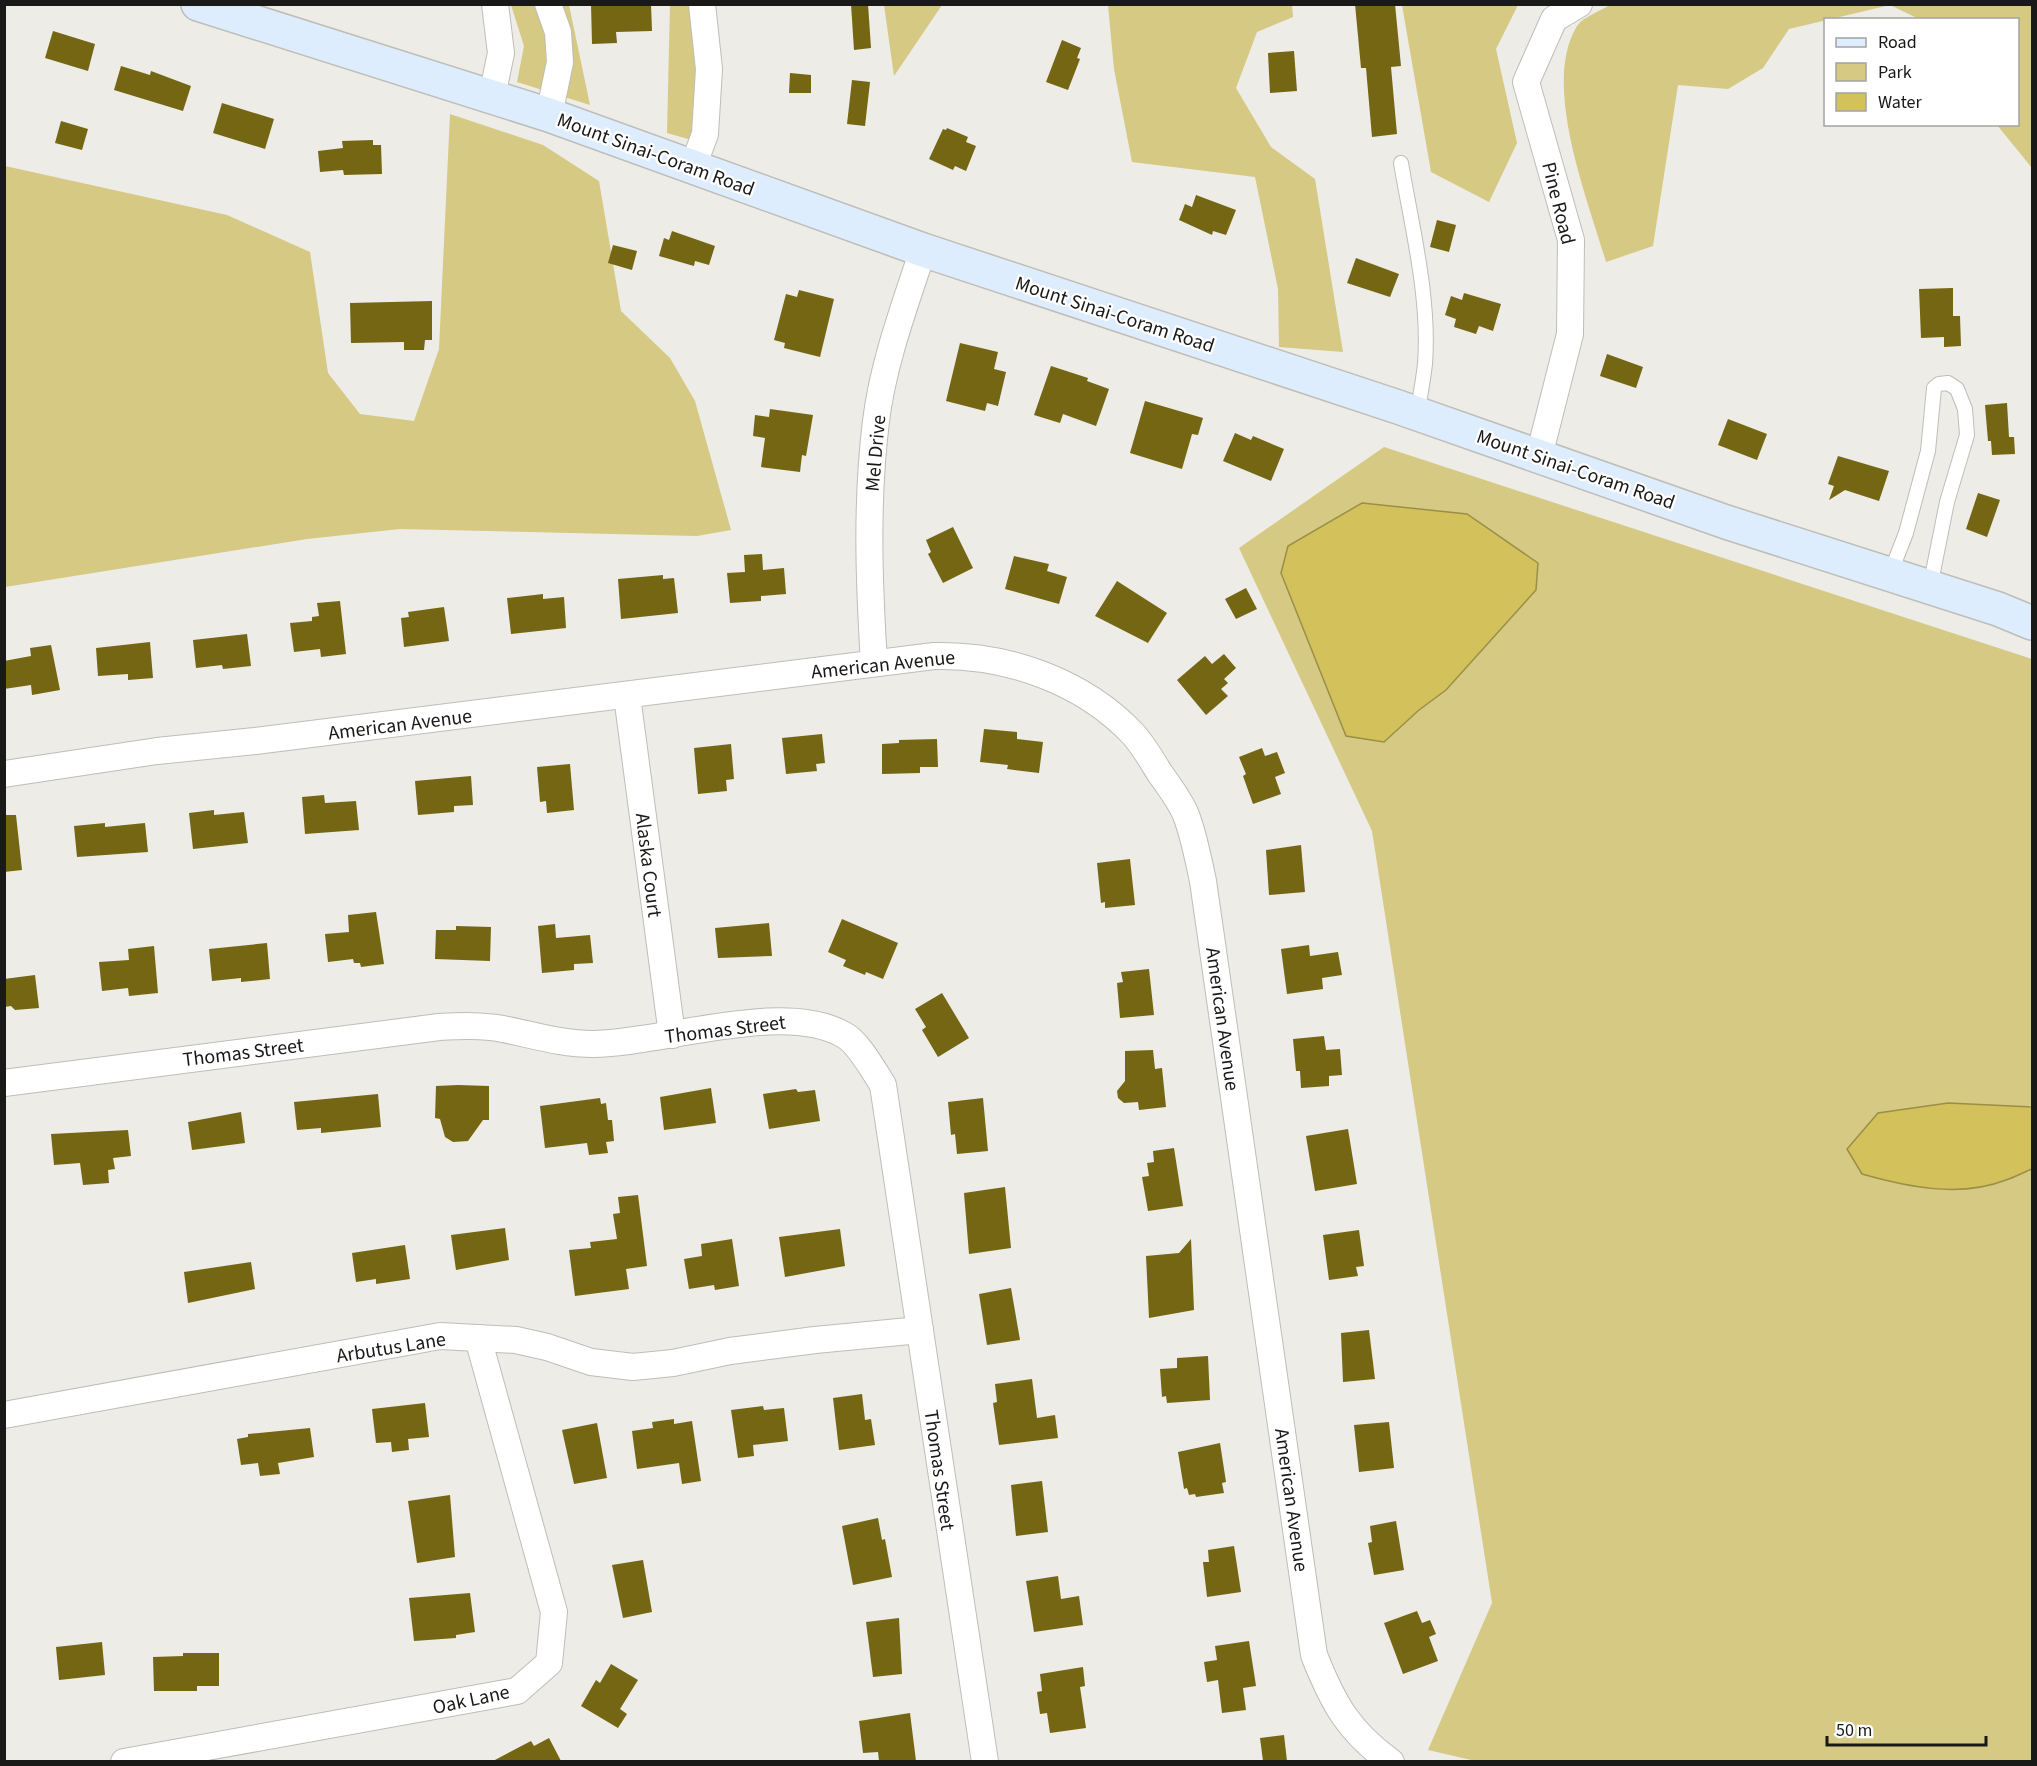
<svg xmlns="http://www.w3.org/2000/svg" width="2037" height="1766" viewBox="0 0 2037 1766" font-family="'Source Sans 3',sans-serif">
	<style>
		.green { fill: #d5c984; fill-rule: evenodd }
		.water { fill: #d3c15c; stroke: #9b8f47; stroke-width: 1.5 }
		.building { fill: #746612 }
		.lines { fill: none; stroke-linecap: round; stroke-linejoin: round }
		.service-casing { stroke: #bebdb8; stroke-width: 16 }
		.minor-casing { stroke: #bebdb8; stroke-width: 28 }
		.secondary-casing { stroke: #bebdb8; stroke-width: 36 }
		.service { stroke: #fff; stroke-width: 14 }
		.minor { stroke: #fff; stroke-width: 26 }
		.secondary { stroke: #deedfe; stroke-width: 33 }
		.labels { text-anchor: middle; stroke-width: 4.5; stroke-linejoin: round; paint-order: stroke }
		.street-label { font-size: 20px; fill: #191917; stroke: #fff }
	</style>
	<rect width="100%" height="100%" fill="#edece7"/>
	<g class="green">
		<path d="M1612,4L2032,5V168L1997,125L2018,124V20L1919,19L1890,5L1789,29L1763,68L1728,89L1678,85L1653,246L1606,262C1588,200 1541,84 1577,26C1583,17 1602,10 1612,4Z"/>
		<path d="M511,5H569L590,105L517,82L524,46Z"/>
		<path d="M670,5H696L695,141L667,133Z"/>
		<path d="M884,5H942L894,76Z"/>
		<path d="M1108,5H1292L1293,17L1257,32L1236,88L1271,147L1315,179L1343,352L1279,347L1278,289L1255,177L1132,162L1114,69Z"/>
		<path d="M1402,5H1518L1496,49L1517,143L1489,202L1431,172Z"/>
		<path d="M450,114L543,145L599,181L621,311L670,358L695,401L731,530L697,536L400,529L307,539L5,587V166L227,215L310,252L328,373L360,414L414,421L439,349Z"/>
		<path d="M1384,447L2032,659V1107L2029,1105L2023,1173L2032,1169V1761L1480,1762L1428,1750L1492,1603L1372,831L1239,548ZM1362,503L1467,514L1446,690L1419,710L1288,546Z"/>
	</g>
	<g class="water">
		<path d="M1362,503L1467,514L1538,563L1536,590L1446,690L1419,710L1384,742L1346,736L1281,573L1288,546Z"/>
		<path d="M1948,1103L2032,1107V1169C2024,1172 2015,1177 2006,1180C1960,1198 1908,1187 1862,1174L1847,1149L1878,1113Z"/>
	</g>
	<g class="building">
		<path d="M591,4H651L652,31L616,32L617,43L592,44Z"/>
		<path d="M851,4H868L871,48L854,50Z"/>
		<path d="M1355,4H1395L1401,66L1391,67L1397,134L1372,137L1366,68H1361Z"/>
		<path d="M53,31L95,44L88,71L45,58Z"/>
		<path d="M1062,40L1081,48L1077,58L1080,59L1068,90L1046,82Z"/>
		<path d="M1294,51L1297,91L1270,93L1268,53Z"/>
		<path d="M121,66L150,75L151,71L191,86L183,111L114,90Z"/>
		<path d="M790,73L811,75V93H789Z"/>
		<path d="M852,80L870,82L865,126L847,124Z"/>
		<path d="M222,103L274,119L265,149L213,133Z"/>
		<path d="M61,121L88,129L82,150L55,143Z"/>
		<path d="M947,128L968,137L966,142L976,146L966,171L955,166L953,170L929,159L943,129L946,130Z"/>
		<path d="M373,140V145H381L382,174L344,175L343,170L320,172L318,151L343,148L342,141Z"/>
		<path d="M1196,195L1236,210L1226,235L1213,231L1212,235L1179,220L1185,204L1192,207Z"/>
		<path d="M1437,220L1456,225L1449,252L1430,247Z"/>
		<path d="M672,231L715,246L709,265L695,261L694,266L659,256L664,238L669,240Z"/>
		<path d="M613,245L637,251L632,270L608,263Z"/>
		<path d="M1356,258L1399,274L1390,297L1347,283Z"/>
		<path d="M1953,288V316H1960L1961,346L1944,347V337L1921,338L1919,289Z"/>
		<path d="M799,290L834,299L820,357L784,348L785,343L774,340L786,294L797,297Z"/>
		<path d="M1464,293L1501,304L1493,331L1479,326L1476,334L1454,327L1456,319L1445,315L1451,296L1462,300Z"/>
		<path d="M432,301V340H425L424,350H404V342L351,343L350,303Z"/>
		<path d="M960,343L998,352L994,369L1006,372L998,406L987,403L985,411L946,401Z"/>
		<path d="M1607,354L1643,367L1636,388L1600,376Z"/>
		<path d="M1051,366L1088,378L1087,381L1109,389L1096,426L1063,414L1060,423L1034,415Z"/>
		<path d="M1145,401L1203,418L1198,435L1192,434L1182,469L1130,453Z"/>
		<path d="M2007,403L2009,437H2014L2015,454L1992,455L1991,441H1988L1985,405Z"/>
		<path d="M770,409L813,415L806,456L802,455L800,472L761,467L765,438L753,436L755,415L769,417Z"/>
		<path d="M1728,419L1767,434L1757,460L1718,445Z"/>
		<path d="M1235,433L1251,440L1253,436L1284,449L1271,481L1223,461Z"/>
		<path d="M1838,456L1889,471L1879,501L1845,490L1829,500L1834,486L1828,484Z"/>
		<path d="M1978,493L2000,500L1987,537L1966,529Z"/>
		<path d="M953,527L973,568L943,583L928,554L931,552L926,540Z"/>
		<path d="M762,554L763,570L784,568L786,594L761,596V601L730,603L727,573L745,572L744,555Z"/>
		<path d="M1014,556L1049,564L1047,571L1067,577L1059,604L1005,589Z"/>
		<path d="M663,575V579L674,578L678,613L621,619L618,579Z"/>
		<path d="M1117,581L1167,613L1148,643L1095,616Z"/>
		<path d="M1246,588L1257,609L1236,619L1225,599Z"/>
		<path d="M543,594V599L564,597L566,628L511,634L507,598Z"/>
		<path d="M340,601L346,654L321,657L320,649L294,652L290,623L312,621V617L319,616L317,603Z"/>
		<path d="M444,607L449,641L404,647L401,618L409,617L408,612Z"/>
		<path d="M247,634L251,666L223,669L222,665L196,668L193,640Z"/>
		<path d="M150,642L153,678L128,680V674L98,676L96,648Z"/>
		<path d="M51,645L60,690L32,695L31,685L4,689V661L31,656L30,648Z"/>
		<path d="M1224,654L1236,668L1224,679L1228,683L1221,689L1228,696L1206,715L1177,680L1205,656L1212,664Z"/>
		<path d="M984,729L1017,732V739L1043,742L1039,773L1007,769L1008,765L980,762Z"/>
		<path d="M822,734L825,763L816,764L817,771L786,774L782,738Z"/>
		<path d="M937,739L938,767H920V773L882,774V744L899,743V740Z"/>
		<path d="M731,744L734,779L726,780L727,791L698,794L694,748Z"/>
		<path d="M1262,748L1265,756L1277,752L1285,773L1275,777L1281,794L1253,804L1243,776L1246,774L1239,757Z"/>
		<path d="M570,764L574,810L547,813L546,801L540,802L537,767Z"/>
		<path d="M471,776L473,805L454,806V812L418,815L415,781Z"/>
		<path d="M324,795L325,803L356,801L359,830L305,834L302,797Z"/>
		<path d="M214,810V815L244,812L248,843L193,849L189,813Z"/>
		<path d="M4,815H16L22,870L4,872Z"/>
		<path d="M105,823V827L145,823L148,852L77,857L74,826Z"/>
		<path d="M1301,845L1305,892L1269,895L1266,850Z"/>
		<path d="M1130,859L1135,905L1105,908V902L1101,903L1097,863Z"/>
		<path d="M376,912L384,964L361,967L360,963H354L353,959L328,962L325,934L349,932L348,915Z"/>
		<path d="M842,919L898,943L883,979L866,972L865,975L843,966L846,960L828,952Z"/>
		<path d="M769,923L772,956L718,958L715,928Z"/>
		<path d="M555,924L556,938L590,935L593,963L574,964V970L542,973L538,926Z"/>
		<path d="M456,926L491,927L490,961L435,959L436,930H456Z"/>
		<path d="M267,943L270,979L241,982V978L212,981L209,949Z"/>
		<path d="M1309,945L1310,956L1338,952L1342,975L1322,978L1323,989L1287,994L1281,949Z"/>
		<path d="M154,946L158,993L129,996L128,988L102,991L99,962L129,960L128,949Z"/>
		<path d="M1149,969L1154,1015L1120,1018L1117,983L1123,982L1121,972Z"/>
		<path d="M35,975L39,1008L15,1010L11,1006L4,1007V979Z"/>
		<path d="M942,993L969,1038L938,1057L922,1030L926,1027L915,1009Z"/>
		<path d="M1324,1036L1326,1050L1340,1049L1342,1075L1329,1076V1086L1301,1088L1300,1071H1296L1293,1039Z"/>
		<path d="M1153,1050L1155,1069L1162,1068L1166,1107L1139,1110L1138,1102L1124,1103L1118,1098L1117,1091L1125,1081V1051Z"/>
		<path d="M458,1085L489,1086V1120H483L468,1141L453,1142L445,1137L440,1119L435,1118L436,1086Z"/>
		<path d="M711,1088L716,1123L664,1130L660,1097Z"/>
		<path d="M796,1089L798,1092L815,1090L820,1121L769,1129L763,1094Z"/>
		<path d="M378,1094L381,1127L321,1133V1128L297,1130L294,1102Z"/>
		<path d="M600,1098L601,1104L606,1103L608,1120H612L614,1141L606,1142L608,1153L589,1155L587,1143L545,1148L540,1106Z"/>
		<path d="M983,1098L988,1151L957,1154L955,1134L951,1135L948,1102Z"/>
		<path d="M241,1112L245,1143L192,1150L188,1122Z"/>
		<path d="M1348,1129L1357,1184L1315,1191L1306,1136Z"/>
		<path d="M128,1130L131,1156L113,1158L115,1169L108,1170L109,1183L83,1185L80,1163L54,1165L51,1134Z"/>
		<path d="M1174,1148L1183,1206L1148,1211L1142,1177L1149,1176L1147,1163L1154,1162L1153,1151Z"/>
		<path d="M1005,1187L1011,1248L969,1254L964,1193Z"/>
		<path d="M638,1195L647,1266L626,1269L629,1289L575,1296L569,1250L591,1248L590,1242L617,1239L613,1214L620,1213L618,1197Z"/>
		<path d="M505,1228L509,1260L456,1270L451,1235Z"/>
		<path d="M840,1229L845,1266L785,1277L779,1237Z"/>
		<path d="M1359,1230L1364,1266L1356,1267L1358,1276L1329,1280L1323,1235Z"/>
		<path d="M732,1239L739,1286L715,1290L714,1285L689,1289L684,1259L702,1256L701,1244Z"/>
		<path d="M1191,1239L1194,1310L1149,1318L1146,1256L1179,1253Z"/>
		<path d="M405,1245L410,1279L376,1284V1279L356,1282L352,1253Z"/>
		<path d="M251,1262L255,1289L188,1303L184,1272Z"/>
		<path d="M1011,1288L1020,1340L987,1345L979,1294Z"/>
		<path d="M1369,1330L1375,1379L1343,1382L1341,1333Z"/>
		<path d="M1208,1356L1210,1400L1167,1403L1166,1396L1162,1397L1160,1369L1177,1368V1358Z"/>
		<path d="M1032,1379L1037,1418L1055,1415L1058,1438L999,1445L993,1403L997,1402L995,1384Z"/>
		<path d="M862,1394L865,1420L871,1419L875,1445L839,1450L833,1398Z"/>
		<path d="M425,1403L429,1437L408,1439L409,1450L392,1452L391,1442L376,1443L372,1409Z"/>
		<path d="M763,1406L764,1410L784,1408L788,1441L753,1445L754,1456L738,1458L731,1410Z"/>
		<path d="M674,1419V1424L692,1421L701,1481L682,1484L679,1463L637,1469L632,1431L653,1428L652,1422Z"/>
		<path d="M1389,1422L1394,1468L1359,1472L1354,1425Z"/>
		<path d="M597,1423L607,1478L574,1484L562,1430Z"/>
		<path d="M310,1428L314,1457L278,1463L280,1474L260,1476L258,1463L241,1465L237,1439L248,1437V1434Z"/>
		<path d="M1220,1443L1226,1482L1222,1483L1224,1493L1196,1497L1195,1494L1189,1495L1187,1488L1184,1489L1178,1452Z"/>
		<path d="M1042,1481L1048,1532L1016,1536L1011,1485Z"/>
		<path d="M450,1495L455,1557L417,1563L408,1501Z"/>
		<path d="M878,1518L882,1540L885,1539L892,1577L853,1585L842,1526Z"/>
		<path d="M1396,1521L1404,1570L1374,1575L1368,1543L1372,1542L1370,1526Z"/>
		<path d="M1234,1546L1241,1592L1207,1597L1203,1562H1209L1208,1550Z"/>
		<path d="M643,1560L652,1612L623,1618L612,1565Z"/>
		<path d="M1058,1576L1061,1599L1079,1596L1083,1625L1034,1632L1026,1581Z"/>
		<path d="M470,1593L475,1632L456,1635V1638L414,1641L409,1598Z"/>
		<path d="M1417,1611L1422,1623L1430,1620L1436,1634L1429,1637L1438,1661L1403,1674L1384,1623Z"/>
		<path d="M899,1618L902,1674L873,1677L866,1622Z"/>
		<path d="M1249,1641L1256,1686L1243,1688L1246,1710L1222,1713L1218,1680L1207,1682L1204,1662L1217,1660L1215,1646Z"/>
		<path d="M102,1642L105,1675L59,1680L56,1647Z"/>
		<path d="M183,1653H219V1686H197V1691H154L153,1657L183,1656Z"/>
		<path d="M611,1664L638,1680L620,1709L627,1714L618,1728L581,1706L596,1680L600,1683Z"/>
		<path d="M1083,1667L1085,1686L1080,1687L1086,1728L1050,1733L1047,1713L1040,1714L1037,1692L1042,1691L1040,1674Z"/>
		<path d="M910,1713L916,1761H879L878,1752L863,1753L859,1721Z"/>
		<path d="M1284,1735L1287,1761H1263L1260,1738Z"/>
		<path d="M549,1738L561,1761H493L531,1741L534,1746Z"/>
	</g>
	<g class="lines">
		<g class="service-casing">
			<g id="service">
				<path d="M1401,163C1412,228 1430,298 1425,364C1423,381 1420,398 1417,414"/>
				<path d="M1890,574L1906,533L1928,451L1934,388L1939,384L1948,383L1957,389L1965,409L1967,435L1947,502L1930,587"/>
			</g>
		</g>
		<g class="minor-casing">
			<g id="minor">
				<path d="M548,4L558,32L560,62L549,115"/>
				<path d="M492,96L501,53L495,4"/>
				<path d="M692,169L705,134L709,69L702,4"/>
				<path d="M1539,456L1570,334L1571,240L1526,82L1554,19L1579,4"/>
				<path d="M874,663C869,582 866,502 876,421C883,363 905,305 923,250"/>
				<path d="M627,696L672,1035"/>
				<path d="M4,774L157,751L255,741L934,656C1006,654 1083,681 1133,734C1143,745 1151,759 1159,772C1168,785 1180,800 1186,815C1194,836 1198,858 1203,881L1314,1655C1333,1703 1348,1731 1391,1762"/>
				<path d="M4,1083L439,1027C460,1026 482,1025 503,1029C533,1035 562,1044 593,1044C664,1043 784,1000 844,1035C858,1042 874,1071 883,1085L985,1762"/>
				<path d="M4,1415L440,1336L516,1340L547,1347L591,1362L633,1367L673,1363L730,1351L815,1340L920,1330"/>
				<path d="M124,1762L517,1691L549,1663L554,1612L478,1338"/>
			</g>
		</g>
		<g class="secondary-casing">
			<path id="secondary" d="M198,4L549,115L923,250L1398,407L1726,522L1998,609L2032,623"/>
		</g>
		<use href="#service" class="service"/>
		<use href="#minor" class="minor"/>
		<use href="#secondary" class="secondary"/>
	</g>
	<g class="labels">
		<g class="street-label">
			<text transform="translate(656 154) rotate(20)" y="7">Mount Sinai-Coram Road</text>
			<text transform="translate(1559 203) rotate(76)" y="7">Pine Road</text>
			<text transform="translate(1115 314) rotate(18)" y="7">Mount Sinai-Coram Road</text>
			<text transform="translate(875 453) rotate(-85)" y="7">Mel Drive</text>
			<text transform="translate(1576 469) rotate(19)" y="7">Mount Sinai-Coram Road</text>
			<text transform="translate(883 664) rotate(-6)" y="7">American Avenue</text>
			<text transform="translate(400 724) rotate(-7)" y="7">American Avenue</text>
			<text transform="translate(649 865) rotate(83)" y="7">Alaska Court</text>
			<text transform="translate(1223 1019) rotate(82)" y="7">American Avenue</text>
			<text transform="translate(725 1029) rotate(-7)" y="7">Thomas Street</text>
			<text transform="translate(243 1052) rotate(-7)" y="7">Thomas Street</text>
			<text transform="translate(391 1347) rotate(-9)" y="7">Arbutus Lane</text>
			<text transform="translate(940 1470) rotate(82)" y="7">Thomas Street</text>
			<text transform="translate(1292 1500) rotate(82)" y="7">American Avenue</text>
			<text transform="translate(471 1699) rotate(-12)" y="7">Oak Lane</text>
		</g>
	</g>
	<rect width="2037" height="1766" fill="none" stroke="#191917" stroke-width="12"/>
	<rect x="1824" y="18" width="195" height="108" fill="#ffffff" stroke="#a3a3a2" stroke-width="1.5"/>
	<rect x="1836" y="38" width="30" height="9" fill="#deedfe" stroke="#a3a3a2" stroke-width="1.5"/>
	<text x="1878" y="48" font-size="18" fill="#191917">Road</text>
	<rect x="1836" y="63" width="30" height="18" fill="#d5c984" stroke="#a3a3a2" stroke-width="1.5"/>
	<text x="1878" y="78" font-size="18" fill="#191917">Park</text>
	<rect x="1836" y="93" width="30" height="18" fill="#d3c15c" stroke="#a3a3a2" stroke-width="1.5"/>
	<text x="1878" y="108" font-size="18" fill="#191917">Water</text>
	<path d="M1827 1736v9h159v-9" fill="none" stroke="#191917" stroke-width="3"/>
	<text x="1836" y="1736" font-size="18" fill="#191917" stroke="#ffffff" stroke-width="4.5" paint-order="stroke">50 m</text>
</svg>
